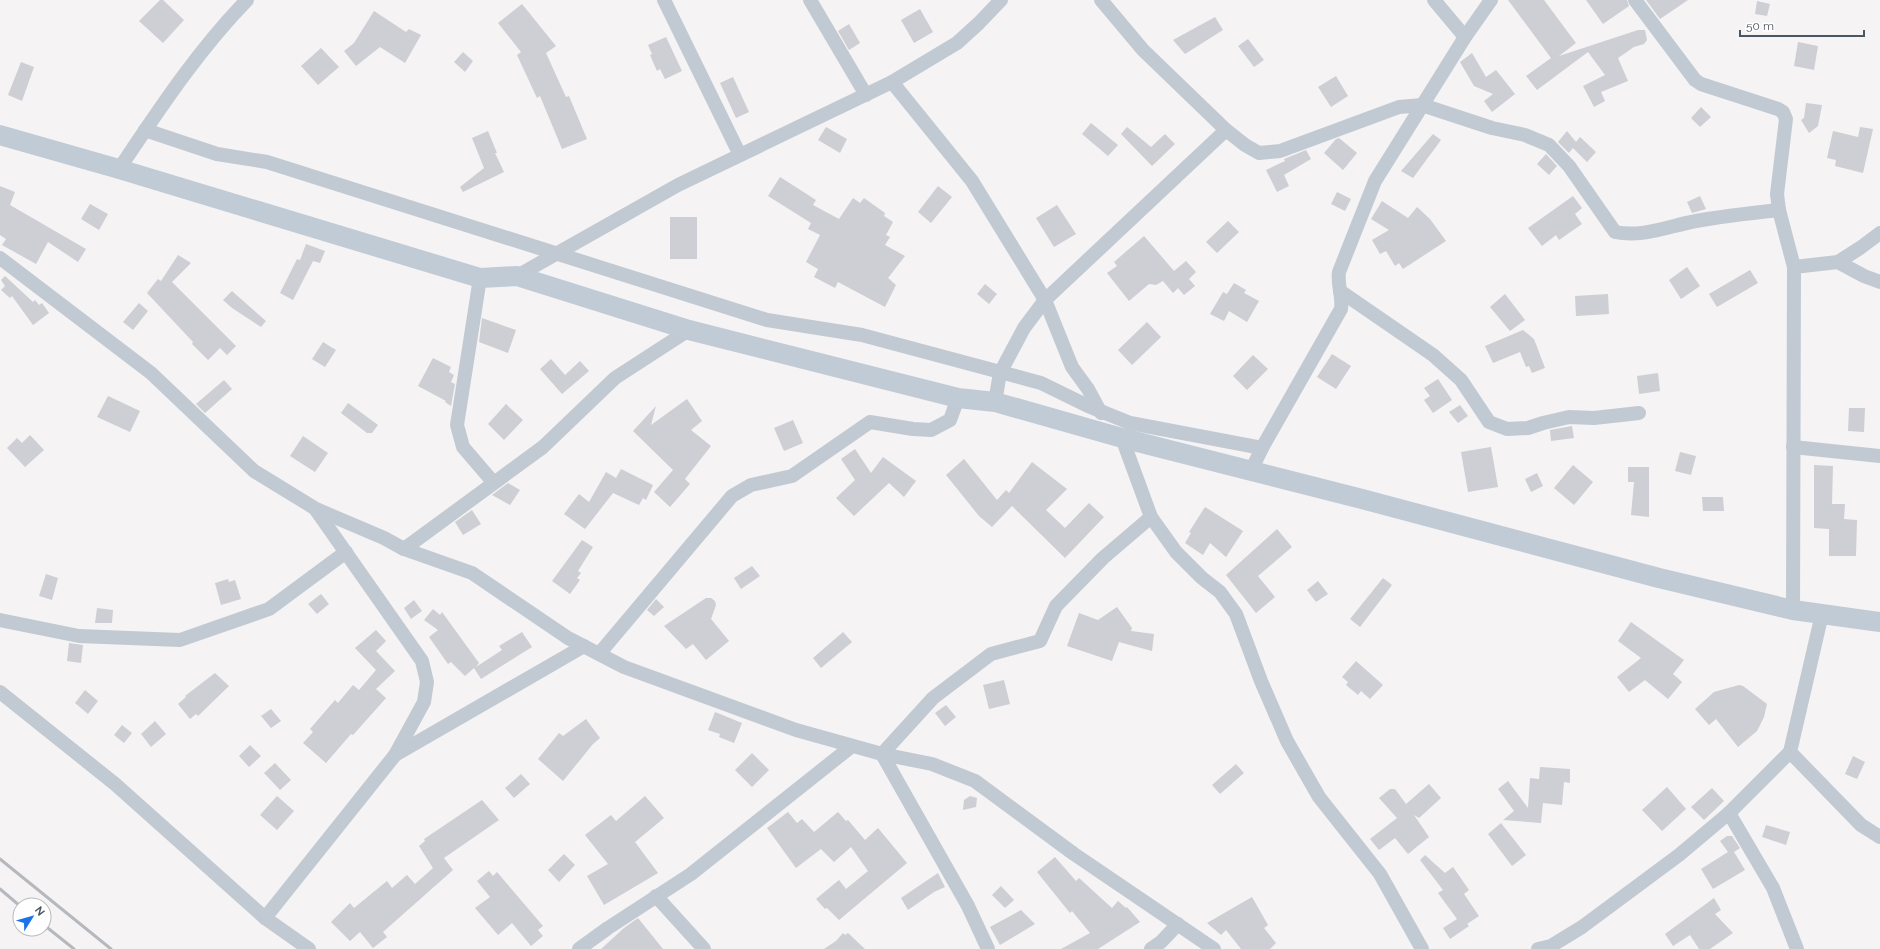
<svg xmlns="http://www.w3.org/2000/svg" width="1880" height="949" viewBox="0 0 1880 949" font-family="Raleway,sans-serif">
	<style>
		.building { fill: #cdcfd5 }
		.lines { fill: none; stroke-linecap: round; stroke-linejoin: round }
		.street { stroke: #c1cad2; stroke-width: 14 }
		.secondary { stroke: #c1cbd6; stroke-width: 20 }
		.rail { stroke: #b5b8bd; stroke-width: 3 }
	</style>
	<rect width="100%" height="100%" fill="#f5f3f3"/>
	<g class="building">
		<path d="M160,0H163L184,20L163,43L139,21Z"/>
		<path d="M1508,0H1544L1576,43L1559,56L1638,30H1645L1647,40L1644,44L1634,47L1618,58L1628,81L1601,92L1605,101L1594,107L1583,86L1605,75L1588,52L1537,90L1526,76L1551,58Z"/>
		<path d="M1586,0H1627L1629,6L1603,24Z"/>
		<path d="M1646,0H1688L1660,19Z"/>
		<path d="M1757,1L1770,4L1767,16L1755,14Z"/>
		<path d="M522,4L556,46L546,53L566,97L569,96L587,139L562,149L540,96L537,98L517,55L521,52L498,23Z"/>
		<path d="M920,9L933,32L914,43L901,20Z"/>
		<path d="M374,11L406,32L409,29L421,35L405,63L380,47L356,66L344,51L354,43Z"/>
		<path d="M1215,17L1223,30L1185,54L1173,40Z"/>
		<path d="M849,24L860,43L849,50L838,31Z"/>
		<path d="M666,37L682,71L665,79L660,69L657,71L650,55L652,54L648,45Z"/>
		<path d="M1248,39L1264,60L1254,67L1238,46Z"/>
		<path d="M1798,42L1818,46L1814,70L1794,66Z"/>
		<path d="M321,48L339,67L318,85L301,66Z"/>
		<path d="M463,52L473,61L465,72L454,62Z"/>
		<path d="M1472,53L1486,77L1496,70L1515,94L1492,112L1484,101L1493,94L1474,86L1460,62Z"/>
		<path d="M21,62L34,67L22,101L8,95Z"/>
		<path d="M1336,76L1348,96L1331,107L1318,87Z"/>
		<path d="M733,77L749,112L736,118L720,83Z"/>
		<path d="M1806,103L1822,105L1818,126L1809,133L1801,120L1804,118Z"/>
		<path d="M1701,107L1711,117L1700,127L1691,118Z"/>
		<path d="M1091,123L1118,145L1108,156L1082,134Z"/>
		<path d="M826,127L847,139L840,153L818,140Z"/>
		<path d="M1127,127L1151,147L1165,134L1175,144L1152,166L1121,134Z"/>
		<path d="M1860,127L1873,129L1863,173L1835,166L1836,160L1827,158L1833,131L1858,137Z"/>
		<path d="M488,131L497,153H495L504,172L463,192L460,187L484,168L472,138Z"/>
		<path d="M1567,131L1576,142L1580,137L1596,152L1587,162L1573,148L1569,153L1558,142Z"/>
		<path d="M1433,134L1441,140L1413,178L1401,171Z"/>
		<path d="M1339,138L1357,153L1343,170L1324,153L1336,139Z"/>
		<path d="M1306,150L1311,159L1284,175L1289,186L1277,192L1266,170L1285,161L1284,159Z"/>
		<path d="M1546,154L1557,166L1549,175L1537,164Z"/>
		<path d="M780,177L816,200L813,205L839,219L853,198L860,203L864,198L885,213L884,216L893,222L886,235L890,237L885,245L905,256L888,278L896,285L885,307L838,282L835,288L814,277L818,269L806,262L820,235L808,229L811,223L768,196Z"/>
		<path d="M0,186L15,192L10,205L86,249L78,262L48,242L36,264L2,245L6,239L0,235Z"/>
		<path d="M938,186L952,197L931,223L918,212Z"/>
		<path d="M1337,192L1351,199L1345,211L1331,204Z"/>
		<path d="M1573,196L1582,208L1575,214L1582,224L1559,240L1556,235L1542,246L1528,228Z"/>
		<path d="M1700,196L1706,209L1692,213L1687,202Z"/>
		<path d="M1382,201L1408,218L1417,207L1430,219L1446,241L1403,269L1399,263L1395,266L1386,251L1380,254L1372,240L1389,230L1371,219Z"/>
		<path d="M90,204L108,214L99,230L81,219Z"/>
		<path d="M1057,205L1076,234L1054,247L1036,218Z"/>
		<rect x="670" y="217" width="27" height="42"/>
		<path d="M1228,221L1239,232L1217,253L1206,242Z"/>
		<path d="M1144,236L1174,271L1186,261L1196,272L1189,279L1195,286L1184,295L1178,288L1173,293L1163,281L1156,285L1149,284L1129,301L1107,273L1117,266L1114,262Z"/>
		<path d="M306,244L325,251L320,263L313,261L293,300L280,293L297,259L300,260Z"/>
		<path d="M178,255L191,263L172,282L236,346L227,355L220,348L208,360L192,344L193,342L147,293L158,279L161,281Z"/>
		<path d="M1687,267L1700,286L1681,299L1669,280Z"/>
		<path d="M1750,270L1758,283L1717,307L1709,294Z"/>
		<path d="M5,276L33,302L35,300L39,305L42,303L49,313L33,325L12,296L10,298L1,290L5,286L1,280Z"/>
		<path d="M1234,283L1246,290L1244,293L1259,301L1247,322L1229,311L1224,321L1210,314L1223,292L1227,294Z"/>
		<path d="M985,284L997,294L989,304L977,294Z"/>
		<path d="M232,291L266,321L261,327L232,308L223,300Z"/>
		<path d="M1505,294L1525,320L1510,331L1490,307Z"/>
		<path d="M1608,294L1609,314L1576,316L1575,296Z"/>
		<path d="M139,303L148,311L133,330L123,322Z"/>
		<path d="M482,318L516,330L508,353L479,342Z"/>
		<path d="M1147,322L1161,337L1132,365L1118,350Z"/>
		<path d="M1523,330L1534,339L1545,368L1532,373L1529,366L1526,367L1520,352L1493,363L1485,346Z"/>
		<path d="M323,342L336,350L325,367L312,359Z"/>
		<path d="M1332,354L1351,366L1336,389L1317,377Z"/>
		<path d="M1253,355L1268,369L1247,390L1233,376Z"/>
		<path d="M433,358L451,367L449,372L454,375L451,382L455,384L451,406L445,402L446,401L418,386Z"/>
		<path d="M551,359L565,375L580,361L589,371L562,394L540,369Z"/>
		<path d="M1658,373L1660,391L1639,394L1637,376Z"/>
		<path d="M1438,379L1452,400L1433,413L1424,400L1430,396L1424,388Z"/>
		<path d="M224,380L232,389L205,413L196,404Z"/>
		<path d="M108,396L140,411L130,432L97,417Z"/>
		<path d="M687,399L702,421L691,430L711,446L685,479L690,484L670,507L654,492L673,470L633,431L656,406L651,425Z"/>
		<path d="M348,403L378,425L372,433H367L341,413Z"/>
		<path d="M506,404L523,420L504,440L488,424Z"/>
		<path d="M1460,405L1468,416L1458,423L1449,412Z"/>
		<path d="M1849,408H1865L1864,432L1848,431Z"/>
		<path d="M793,420L803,443L784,451L774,428Z"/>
		<path d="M1572,426L1574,438L1551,441L1550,430Z"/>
		<path d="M30,435L44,450L25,467L7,448L17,438L22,443Z"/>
		<path d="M303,436L328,453L315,472L290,456Z"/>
		<path d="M1491,447L1498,487L1468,492L1461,452Z"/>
		<path d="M855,449L871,473L883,457L916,481L904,497L889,483L854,516L836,498L855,480L841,459Z"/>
		<path d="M1680,452L1696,456L1691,475L1675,471Z"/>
		<path d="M964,459L997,500L1006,490L1009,493L1032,462L1067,489L1046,510L1065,528L1089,503L1104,517L1065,558L1012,506L992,527L979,516L946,475Z"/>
		<path d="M1573,465L1593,482L1574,505L1554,488Z"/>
		<path d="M1814,465L1833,466L1832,504H1845L1844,519L1857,520L1856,556H1829V529L1814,528Z"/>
		<path d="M1628,467H1649V517L1631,515L1634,482H1628Z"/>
		<path d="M621,469L653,485L646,500L643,498L639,505L613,493L585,529L564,514L579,494L589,502L606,472L616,478Z"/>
		<path d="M1537,473L1543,486L1531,492L1525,479Z"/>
		<path d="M508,483L520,490L510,505L492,495Z"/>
		<path d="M1702,497H1723L1724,511H1703Z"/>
		<path d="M1205,507L1243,531L1226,557L1210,543L1203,555L1185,543L1191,533L1189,532Z"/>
		<path d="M472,510L481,524L463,535L455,522Z"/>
		<path d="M1277,529L1292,547L1258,576L1275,597L1256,613L1226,575Z"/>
		<path d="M582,540L593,547L578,571L581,573L577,578L580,580L570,594L552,581Z"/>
		<path d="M752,566L760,576L741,589L734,578Z"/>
		<path d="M46,574L58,578L52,600L39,596Z"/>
		<path d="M1383,578L1392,585L1360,627L1350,619Z"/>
		<path d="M228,579L229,582L235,580L241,599L221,605L215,583Z"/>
		<path d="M1318,581L1328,594L1316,602L1307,590Z"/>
		<path d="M321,594L329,604L317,614L308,604Z"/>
		<path d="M706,598H711L715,601L716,605L711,619L729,641L706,660L693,644L686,649L664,626Z"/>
		<path d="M656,599L664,607L654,616L647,610Z"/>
		<path d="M414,600L422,611L411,619L404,608Z"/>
		<path d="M1117,607L1132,628L1131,631L1154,634L1152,651L1119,642L1112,661L1067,646L1079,613L1098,620Z"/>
		<path d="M97,608L113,610L112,623H95Z"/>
		<path d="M433,609L440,615L442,612L479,663L476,667L502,650L499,646L522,632L532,647L481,679L474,668L465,676L451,662L448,664L429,637L438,630L424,620Z"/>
		<path d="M1631,622L1684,660L1673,674L1682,682L1668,699L1645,680L1629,692L1617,677L1641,658L1618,641Z"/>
		<path d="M376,630L386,641L376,651L395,671L376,689L386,698L353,735L351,734L326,763L303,743L313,732L310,729L335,700L338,703L353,685L359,690L376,670L355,648Z"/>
		<path d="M843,632L852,642L821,668L813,658Z"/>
		<path d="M69,643L83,645L81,663L67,661Z"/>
		<path d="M1356,661L1383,685L1370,699L1361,691L1358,695L1346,685L1348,682L1342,677Z"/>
		<path d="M215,673L229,686L198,716L196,714L190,719L178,704L186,697L185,696Z"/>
		<path d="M1004,680L1010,704L989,709L983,685Z"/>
		<path d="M1739,685L1743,686L1767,704L1764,717L1757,731L1738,747L1716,719L1709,725L1695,709L1714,692Z"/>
		<path d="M85,690L98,701L88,714L75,703Z"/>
		<path d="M946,705L956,717L945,726L935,713Z"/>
		<path d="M271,709L281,721L271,728L261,716Z"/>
		<path d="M715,712L742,723L734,743L719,737L720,734L708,730Z"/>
		<path d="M586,719L600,738L593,744L563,781L538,759L559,733L563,736Z"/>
		<path d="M155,721L166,734L151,747L141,734Z"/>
		<path d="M122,725L132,733L124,743L114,735Z"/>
		<path d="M250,745L261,756L249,767L239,756Z"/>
		<path d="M752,753L769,770L752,787L735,770Z"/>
		<path d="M1853,756L1865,762L1857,779L1845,774Z"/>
		<path d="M275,763L291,780L280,790L264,773Z"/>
		<path d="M1236,764L1244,773L1220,794L1212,785Z"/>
		<path d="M1540,767L1570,769V783L1564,782L1562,805L1543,803L1541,823L1503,820L1514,811L1498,789L1508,781L1528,808L1530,778L1539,779Z"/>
		<path d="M521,774L530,784L514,798L505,788Z"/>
		<path d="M1429,784L1441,798L1419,818L1414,815L1429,837L1408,854L1395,838L1379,850L1370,839L1397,818L1379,798L1390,789H1395L1406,804Z"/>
		<path d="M1667,787L1686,809L1662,831L1642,810Z"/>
		<path d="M1712,788L1724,801L1704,820L1691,807Z"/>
		<path d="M277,796L294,811L277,830L260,815Z"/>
		<path d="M645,796L664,818L635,842L658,873L604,905L587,876L608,864L585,835L611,815L616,821Z"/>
		<path d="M970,796L977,798L976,807L963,810L964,800Z"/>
		<path d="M482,800L499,820L444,858L453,870L383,932L387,937L373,948L360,932L350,941L331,922L350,903L354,908L387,881L392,888L407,875L415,884L433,868L419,846L425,841L424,839Z"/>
		<path d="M788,812L797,823L802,819L814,832L838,812L846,821L848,820L865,840L878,828L907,863L839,920L827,908L825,909L816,899L839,880L846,889L868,871L851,847L834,862L821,849L796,868L767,828Z"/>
		<path d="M1501,823L1526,855L1512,866L1488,834Z"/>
		<path d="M1766,825L1790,832L1786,845L1762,837Z"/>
		<path d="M1727,836H1732L1740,848L1734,852L1745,870L1713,889L1701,869L1728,852L1720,841Z"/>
		<path d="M564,854L575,865L559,882L548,870Z"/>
		<path d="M1425,855L1445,873L1453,867L1469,890L1464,894L1479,916L1467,924L1469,926L1450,939L1443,928L1457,919L1438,893L1443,890L1420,860Z"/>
		<path d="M1055,857L1076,881L1079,878L1112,908L1118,901L1126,908L1127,907L1140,922L1098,949H1061L1090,933L1072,911L1070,913L1037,872Z"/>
		<path d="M489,871L493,876L497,872L543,926L538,930L543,936L531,946L512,923L498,935L475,908L490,897L477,881Z"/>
		<path d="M938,873L945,887L934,892L908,910L901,898Z"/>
		<path d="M1001,886L1014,900L1005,908L992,895Z"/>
		<path d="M1252,897L1268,925L1264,928L1276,943L1270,949H1241L1226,930L1221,935L1207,923Z"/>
		<path d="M1714,898L1721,910L1715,914L1733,933L1710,949H1699L1690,935L1673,946L1665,934Z"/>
		<path d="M1021,910L1035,924L1000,945L990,927Z"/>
		<path d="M638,918L663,949H601L624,928Z"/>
		<path d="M843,933L845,935L848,933L865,949H824L836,941Z"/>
	</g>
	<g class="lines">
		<g class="street">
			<path d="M664,0L740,155"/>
			<path d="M810,0L866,95"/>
			<path d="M1101,0L1143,50L1226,130L1245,145L1259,153L1280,151L1399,107L1422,105L1492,128L1525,135L1549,145L1569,166L1615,232C1642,238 1669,226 1696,221C1723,216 1751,213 1779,210"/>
			<path d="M1434,0L1465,37"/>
			<path d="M1635,0L1695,80L1701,84L1778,109L1783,112L1786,119L1777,194L1779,210L1794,267L1793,610"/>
			<path d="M892,82L972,181L1045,300L1072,367L1088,389L1101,413"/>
			<path d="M145,130L217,154L267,162L767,320L862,335L1041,383L1088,406L1130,423L1262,448"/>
			<path d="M119,169C158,111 198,50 247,0"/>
			<path d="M0,258L151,373L254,471L316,509L384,538L404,549L472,573L568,638L624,667L796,730L882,754L932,764L975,781L1074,854L1214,949"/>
			<path d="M1838,262L1864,276L1880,282"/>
			<path d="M1794,267L1838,262L1860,248L1880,233"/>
			<path d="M517,276L678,185L892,82L957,43L979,23L1001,0"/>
			<path d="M480,278L457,425L463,447L493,482"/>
			<path d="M1340,291L1433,355L1461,380L1489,422L1507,429L1528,428L1543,423L1569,417L1594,418L1639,413"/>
			<path d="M995,402L1000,373L1024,328L1045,300L1226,130"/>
			<path d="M1118,434L1122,438L1151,517L1176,552L1202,578L1220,592L1236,614L1261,681L1287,741L1319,797L1380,874L1422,949"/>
			<path d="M1793,447L1880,456"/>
			<path d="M1251,471L1262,448L1341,309C1343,296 1337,285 1339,272L1375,181L1465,37L1491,0"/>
			<path d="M404,549L543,447L615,378L689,330"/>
			<path d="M1822,614L1790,752L1861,825L1880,837"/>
			<path d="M0,620L79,636L180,640L269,609L346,552"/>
			<path d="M599,654L732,496L751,485L792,476L870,422L913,429L931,430L950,420L958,398"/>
			<path d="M0,692L115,784L265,918L309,949"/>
			<path d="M395,755L584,646"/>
			<path d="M1729,813L1773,888L1797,949"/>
			<path d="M656,896L704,949"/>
			<path d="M265,918L395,755L424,702L427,682L422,661L316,510"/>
			<path d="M579,949L608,928L691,874L852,746"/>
			<path d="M988,949L968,906L882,754L933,698L991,654L1040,641L1056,606L1103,558L1151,517"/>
			<path d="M1151,949L1161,942L1178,924"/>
			<path d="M1538,949L1551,946L1582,927L1679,855L1729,813L1790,752"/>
		</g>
		<path class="secondary" d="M0,135L119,169L480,278L517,276L689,330L958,398L995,402L1122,438L1362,499L1659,578L1793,610L1880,622"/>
		<g class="rail">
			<path d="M0,859L111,949"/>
			<path d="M0,889L20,906"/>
			<path d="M44,925L74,949"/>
		</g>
	</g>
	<g transform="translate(32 917) rotate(53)"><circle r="19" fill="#ffffff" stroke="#b7bbc0"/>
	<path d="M0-3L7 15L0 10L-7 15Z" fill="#1a73e8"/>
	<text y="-6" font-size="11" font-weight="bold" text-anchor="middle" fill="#4a5661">N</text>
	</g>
	<path d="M1740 30v6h124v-6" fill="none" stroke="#4a5661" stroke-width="2"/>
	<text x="1746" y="30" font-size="12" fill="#4a5661" stroke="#ffffff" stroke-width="3" paint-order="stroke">50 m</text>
</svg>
